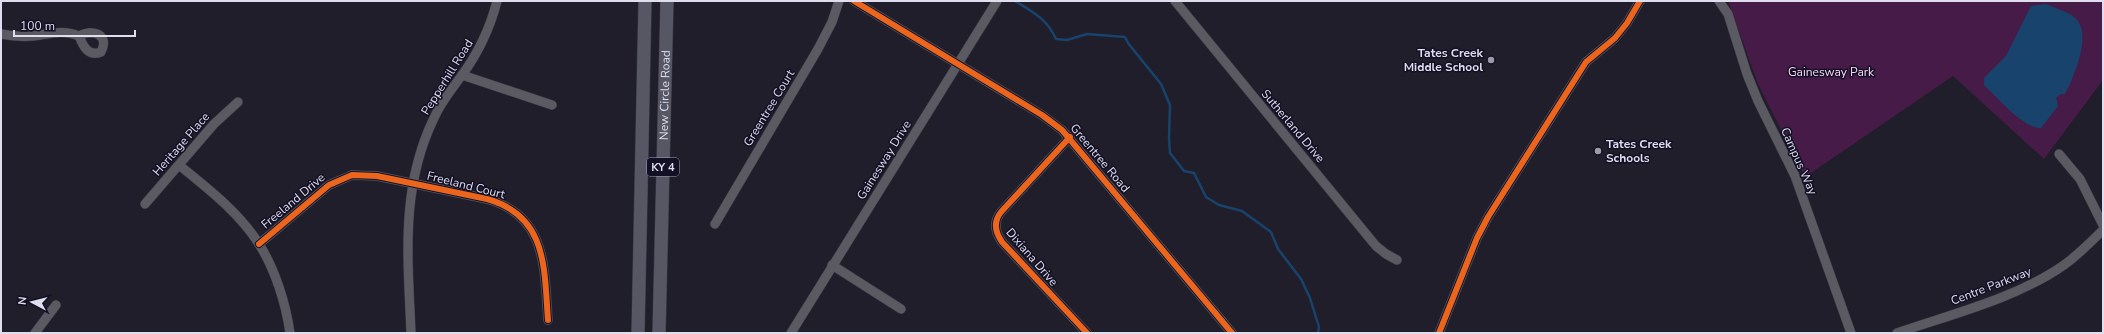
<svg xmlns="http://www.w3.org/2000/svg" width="2104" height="334" viewBox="0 0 2104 334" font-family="'Nunito Sans',sans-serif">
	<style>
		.green { fill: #471b47 }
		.water { fill: #18436d }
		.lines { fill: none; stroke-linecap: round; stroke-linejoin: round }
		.stream { stroke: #18436d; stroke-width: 2.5 }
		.minor-casing { stroke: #393842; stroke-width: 10 }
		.highway-casing { stroke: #393842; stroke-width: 14 }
		.minor { stroke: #5b5a63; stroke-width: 9 }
		.highway { stroke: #565664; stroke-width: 13 }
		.cycleway-casing { stroke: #131025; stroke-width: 8 }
		.cycleway { stroke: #eb651d; stroke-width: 6 }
		.poi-dot { fill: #9c9ba9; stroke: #131025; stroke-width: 1.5 }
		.labels { text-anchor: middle; stroke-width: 3; stroke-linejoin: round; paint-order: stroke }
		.shield { fill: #131025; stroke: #a2a0b2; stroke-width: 1 }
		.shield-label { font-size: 11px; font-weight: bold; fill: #dfdeee }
		.poi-label { font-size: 12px; font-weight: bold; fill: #dfdeee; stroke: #131025; text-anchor: end }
		.park-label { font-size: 12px; fill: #f8d5f5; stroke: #131025 }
		.street-label { font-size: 12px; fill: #dfdeee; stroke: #131025 }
	</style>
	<rect width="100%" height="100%" fill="#201e2a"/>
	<path class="green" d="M1728,1H2103V80L2044,159L1953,76L1805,177L1758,84Z"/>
	<path class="water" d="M2046,4C2054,8 2070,12 2076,19C2092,35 2074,77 2065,94H2061L2056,98L2058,106L2041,128C2022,127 2002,102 1988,89L1984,85V78L2006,56L2031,6Z"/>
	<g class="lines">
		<path class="stream" d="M1015,1C1033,12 1047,19 1056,39L1067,40L1087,34L1125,37L1128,43L1161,84L1170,105L1169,138L1170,153L1184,171L1194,173L1206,197L1219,205L1242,211L1271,232L1278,249L1301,279L1310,298L1319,327L1318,333"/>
		<g class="minor-casing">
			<g id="minor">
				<path d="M854,1L1042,115L1062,130L1232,333"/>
				<path d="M1175,1L1376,246L1386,254L1397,260"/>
				<path d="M1719,1L1728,14L1747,74L1758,101L1795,176L1851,333"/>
				<path d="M1,34C11,36 22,37 33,36C49,34 63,29 79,36C83,46 88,57 101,52C110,35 93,28 79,36"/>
				<path d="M462,75L552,105"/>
				<path d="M1070,137L1001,212C993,222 995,232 1002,242L1087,333"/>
				<path d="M2059,154L2080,179L2103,225"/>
				<path d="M179,165C207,188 239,212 259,244C275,269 286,304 290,333"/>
				<path d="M145,204L214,124L238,102"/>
				<path d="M715,224L818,49L832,22L839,1"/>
				<path d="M259,244L329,185L352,175L377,176L487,199C548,216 544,269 548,320"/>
				<path d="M832,265L901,309"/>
				<path d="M35,333L56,305"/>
				<path d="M411,333C408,258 400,188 434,118C441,102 452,89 462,75C479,52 490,28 497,1"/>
				<path d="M791,333L997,1"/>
				<path d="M1439,333L1477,238L1488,217L1586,62L1615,38L1627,23L1640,1"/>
				<path d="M1897,333C1952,314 2017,298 2064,265C2078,255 2091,242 2103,230"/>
			</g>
		</g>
		<g class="highway-casing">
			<g id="highway">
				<path d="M638,333L645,1"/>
				<path id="s1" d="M659,333L667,1"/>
			</g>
		</g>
		<use href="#minor" class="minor"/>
		<use href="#highway" class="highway"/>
		<g class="cycleway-casing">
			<g id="cycleway">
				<path d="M854,1L1042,115L1062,130L1232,333"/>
				<path d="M1070,137L1001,212C993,222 995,232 1002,242L1087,333"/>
				<path d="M259,244L329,185L352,175L377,176L487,199C548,216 544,269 548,320"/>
				<path d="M1439,333L1477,238L1488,217L1586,62L1615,38L1627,23L1640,1"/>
			</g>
		</g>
		<use href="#cycleway" class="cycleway"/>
	</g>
	<g class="poi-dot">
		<circle cx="1491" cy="60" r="4"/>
		<circle cx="1598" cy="151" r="4"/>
	</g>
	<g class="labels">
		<rect class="shield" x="647" y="158" width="32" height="18" rx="3"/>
		<g class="shield-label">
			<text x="663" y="171">KY 4</text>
		</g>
		<g class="poi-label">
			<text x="1483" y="57">Tates Creek<tspan x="1483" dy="14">Middle School</tspan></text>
			<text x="1606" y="148" text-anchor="start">Tates Creek<tspan x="1606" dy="14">Schools</tspan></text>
		</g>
		<g class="park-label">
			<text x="1831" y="76">Gainesway Park</text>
		</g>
		<g class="street-label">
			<text transform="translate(447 77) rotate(-58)" y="4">Pepperhill Road</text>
			<text dy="4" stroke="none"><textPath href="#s1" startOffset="238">New Circle Road</textPath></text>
			<text transform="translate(769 108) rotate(-59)" y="4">Greentree Court</text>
			<text transform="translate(1293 126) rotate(50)" y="4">Sutherland Drive</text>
			<text transform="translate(181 144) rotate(-49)" y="4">Heritage Place</text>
			<text transform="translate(1100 158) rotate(50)" y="4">Greentree Road</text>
			<text transform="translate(884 160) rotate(-58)" y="4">Gainesway Drive</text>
			<text transform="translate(1799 161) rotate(66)" y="4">Campus Way</text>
			<text transform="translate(466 185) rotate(14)" y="4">Freeland Court</text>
			<text transform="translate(293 201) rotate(-40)" y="4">Freeland Drive</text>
			<text transform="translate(1032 257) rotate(49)" y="4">Dixiana Drive</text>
			<text transform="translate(1991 286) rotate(-21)" y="4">Centre Parkway</text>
		</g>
	</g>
	<rect width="2104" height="334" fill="none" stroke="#dfdeee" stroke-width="4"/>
	<g transform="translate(32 302) rotate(277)" stroke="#131025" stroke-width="3" paint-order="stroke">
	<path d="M0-3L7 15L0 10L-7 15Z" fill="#dfdeee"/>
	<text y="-6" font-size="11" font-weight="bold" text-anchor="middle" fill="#dfdeee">N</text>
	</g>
	<path d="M14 30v6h121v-6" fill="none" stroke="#dfdeee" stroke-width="2"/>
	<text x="20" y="30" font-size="12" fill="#dfdeee" stroke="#131025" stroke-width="3" paint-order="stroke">100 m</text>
</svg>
